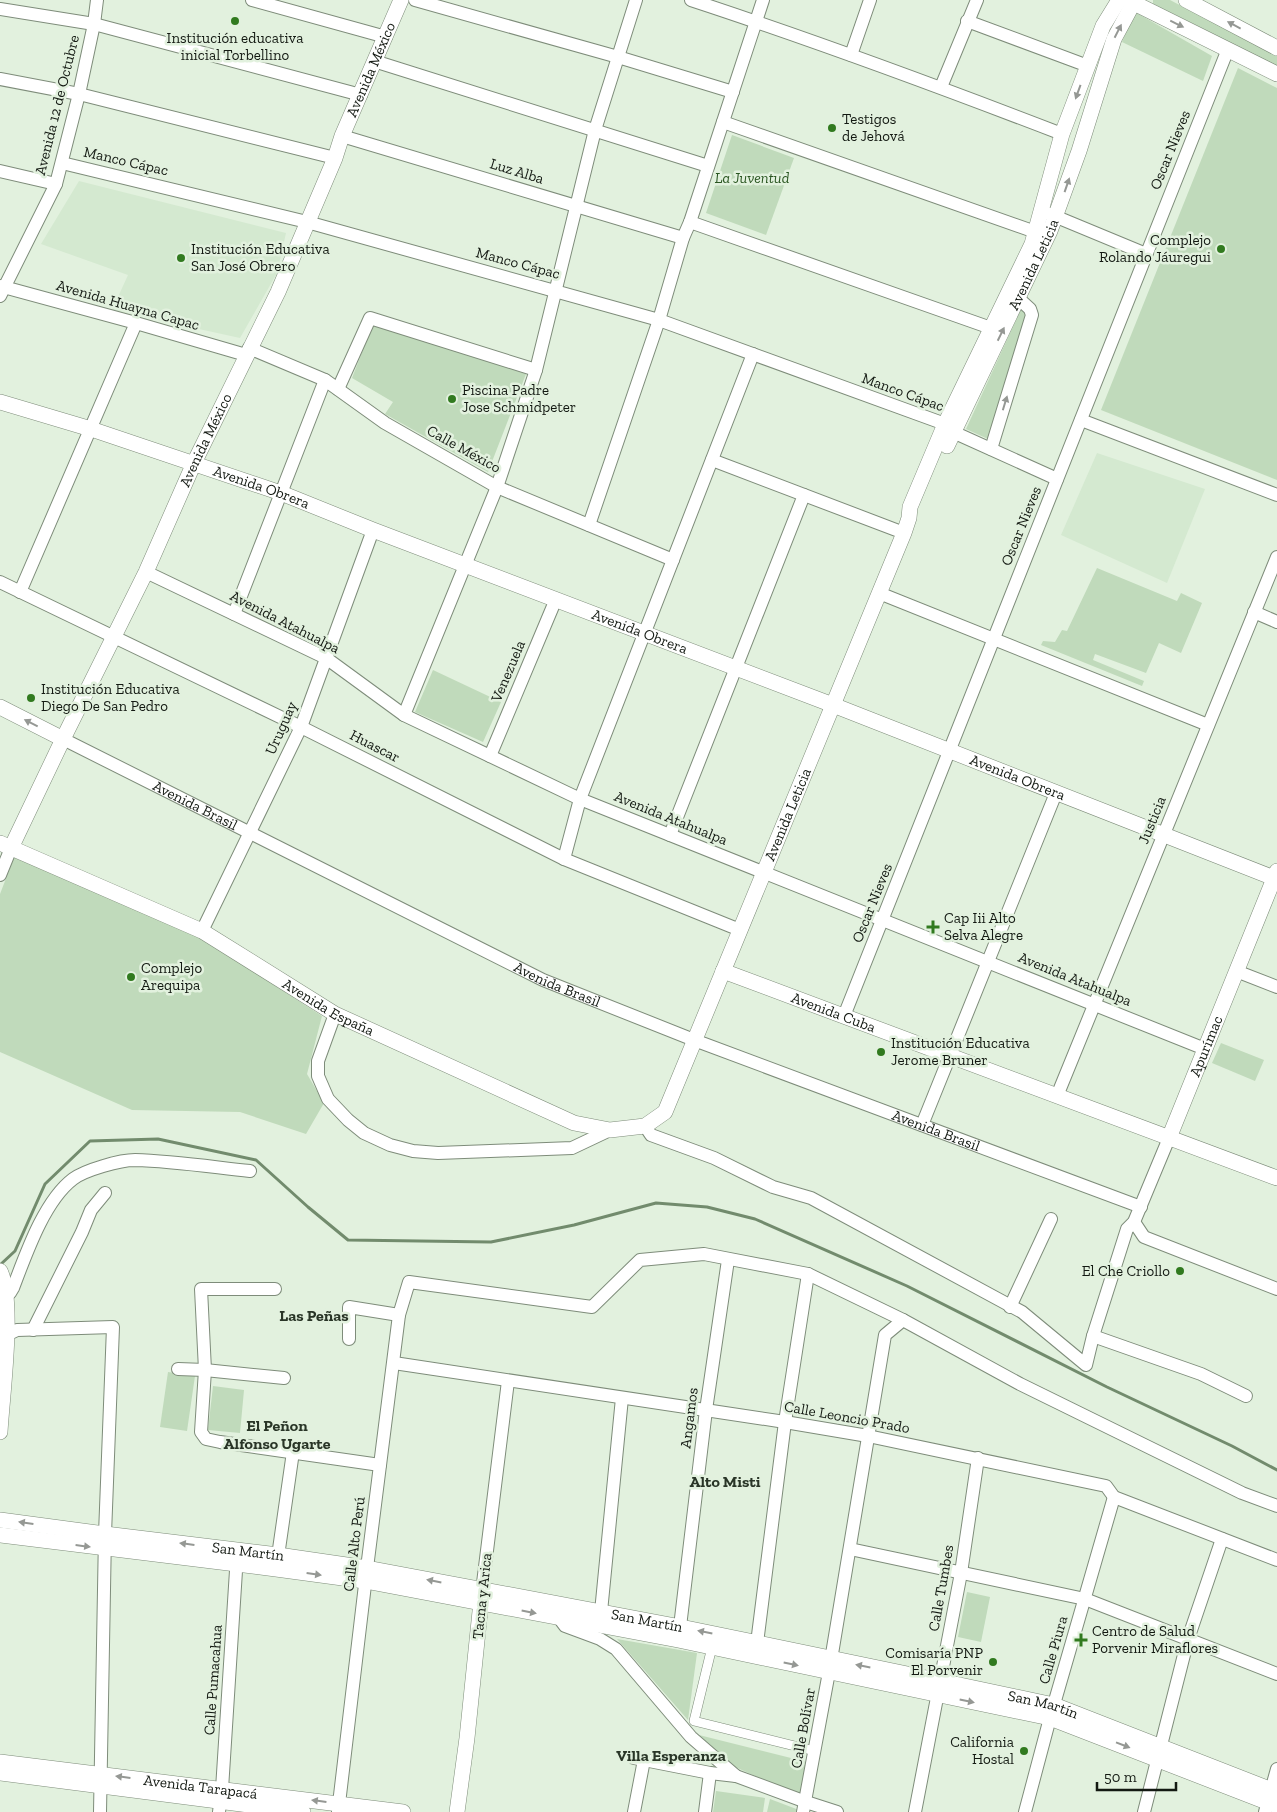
<svg xmlns="http://www.w3.org/2000/svg" width="1277" height="1812" viewBox="0 0 1277 1812" font-family="'Zilla Slab',serif">
	<style>
		.built { fill: #d4e9d0 }
		.green { fill: #c0dabb }
		.lines { fill: none; stroke-linecap: round; stroke-linejoin: round }
		.stream { stroke: #728b6d; stroke-width: 3 }
		.pedestrian-casing { stroke: #7e8c7a; stroke-width: 10 }
		.minor-casing { stroke: #7e8c7a; stroke-width: 14 }
		.tertiary-casing { stroke: #7e8c7a; stroke-width: 16 }
		.pedestrian { stroke: #fff; stroke-width: 9 }
		.minor { stroke: #fff; stroke-width: 12 }
		.tertiary { stroke: #fff; stroke-width: 15 }
		.oneway { fill: #959894 }
		.poi-dot { fill: #317a1f; stroke: #e2f1de; stroke-width: 2 }
		.labels { text-anchor: middle; stroke-width: 5; stroke-linejoin: round; paint-order: stroke }
		.poi-label { font-size: 15px; fill: #131912; stroke: #e2f1de; text-anchor: start }
		.street-label { font-size: 15px; fill: #131912; stroke: #e2f1de }
		.park-label { font-size: 15px; font-style: italic; fill: #295520; stroke: #e2f1de }
		.neighbourhood-label { font-size: 16px; font-weight: bold; fill: #293527; stroke: #e2f1de }
	</style>
	<rect width="100%" height="100%" fill="#e2f1de"/>
	<g class="built">
		<path d="M79,181L286,233L277,273L240,338L112,310L128,275L41,244Z"/>
		<path d="M1097,453L1205,489L1167,583L1061,535Z"/>
	</g>
	<g class="green">
		<path d="M1153,0H1170L1277,56V71L1153,6Z"/>
		<path d="M1135,12L1212,56L1203,81L1122,42Z"/>
		<path d="M1238,68L1277,88V480L1101,410Z"/>
		<path d="M732,135L794,158L766,235L706,213Z"/>
		<path d="M1022,307L1029,313L988,439L966,429Z"/>
		<path d="M373,324L526,374L488,472L385,414L393,402L352,378Z"/>
		<path d="M1097,568L1177,601L1181,593L1202,603L1181,653L1159,643L1146,673L1095,654L1093,660L1144,681L1142,686L1041,645L1043,641L1055,642L1062,630L1067,631Z"/>
		<path d="M433,670L501,702L483,742L415,712Z"/>
		<path d="M15,855L201,938L322,1016L307,1074L324,1103L306,1134L240,1112L132,1110L0,1052V894Z"/>
		<path d="M1221,1043L1264,1060L1255,1081L1212,1063Z"/>
		<path d="M168,1372L195,1376L187,1431L160,1427Z"/>
		<path d="M213,1386L244,1390L240,1433L208,1430Z"/>
		<path d="M967,1592L990,1597L981,1642L958,1637Z"/>
		<path d="M617,1639L697,1653L688,1720Z"/>
		<path d="M699,1735L807,1762L800,1796L733,1766Z"/>
		<path d="M716,1791L765,1798L763,1812H713Z"/>
		<path d="M770,1799L799,1810V1812H767Z"/>
	</g>
	<g class="lines">
		<path class="stream" d="M0,1265L15,1251L45,1184L90,1141L158,1139L256,1160L308,1207L348,1240L491,1242L574,1225L656,1203L707,1207L755,1219L907,1286L1107,1387L1232,1446L1277,1470"/>
		<g class="pedestrian-casing">
			<path id="pedestrian" d="M712,1647L694,1721L815,1751"/>
		</g>
		<g class="minor-casing">
			<g id="minor">
				<path d="M252,0L386,37"/>
				<path d="M415,0L618,57L733,92"/>
				<path d="M691,0C816,41 940,87 1062,134"/>
				<path d="M0,9L94,24L361,95"/>
				<path d="M967,21L1088,66"/>
				<path d="M851,55L870,0"/>
				<path d="M374,61L708,166"/>
				<path d="M0,79L79,94L335,158"/>
				<path d="M941,87L977,0"/>
				<path d="M723,122L1044,235"/>
				<path d="M342,136L683,238"/>
				<path d="M62,163L307,222L659,320L945,424L953,432L1057,479"/>
				<path d="M0,171L56,184"/>
				<path d="M1047,213L1146,254"/>
				<path d="M690,222L991,328"/>
				<path d="M0,286L136,323L246,355"/>
				<path d="M0,296L56,184L79,94L94,24L97,0"/>
				<path d="M249,348L325,380L385,423L497,487L673,560"/>
				<path d="M338,389L370,318L536,370"/>
				<path d="M1081,420L1277,495"/>
				<path d="M991,449L1032,315L1030,309L1018,298"/>
				<path d="M712,460L904,533"/>
				<path d="M589,525L659,320L683,238L690,222L763,0"/>
				<path d="M146,572L326,658L404,715L580,799L1205,1049"/>
				<path d="M0,582L301,727L564,859L740,930"/>
				<path d="M20,592L136,323"/>
				<path d="M879,593L1208,725"/>
				<path d="M1254,612L1277,622"/>
				<path d="M234,614L325,380"/>
				<path d="M404,715L497,487L536,370L595,130L636,0"/>
				<path id="s1" d="M63,739L543,980L694,1040L1141,1207"/>
				<path d="M490,756L556,599"/>
				<path d="M670,835L804,495"/>
				<path d="M564,859L580,799L753,354"/>
				<path d="M0,875L11,848"/>
				<path d="M202,931L301,727L373,530"/>
				<path d="M1236,971L1277,987"/>
				<path d="M335,1014L318,1061V1076L328,1099L348,1120L364,1133L390,1145L413,1151L438,1153L572,1148L610,1130"/>
				<path d="M844,1016L1228,49"/>
				<path d="M1057,1096L1277,557"/>
				<path d="M922,1125L1056,793"/>
				<path d="M645,1126L651,1135L714,1158L773,1187L811,1198L1022,1312L1086,1365L1093,1336L1127,1229L1134,1222L1169,1138"/>
				<path d="M1134,1222L1144,1237L1277,1289"/>
				<path d="M275,1289H201L205,1370L201,1432L206,1439L220,1442L380,1465"/>
				<path d="M6,1294L10,1293L13,1288C26,1254 44,1201 73,1179C85,1170 120,1160 135,1160C173,1161 212,1167 250,1171"/>
				<path d="M1010,1307L1051,1219"/>
				<path d="M33,1330L82,1232L91,1210L105,1193"/>
				<path d="M1093,1336L1201,1374L1246,1396"/>
				<path d="M0,1338L17,1330L113,1327L105,1534L100,1812"/>
				<path d="M349,1339V1307L399,1315"/>
				<path d="M394,1363L785,1422L868,1436L1106,1486L1114,1497L1277,1560"/>
				<path d="M178,1369L205,1370L284,1378"/>
				<path d="M850,1549L1085,1599L1277,1674"/>
				<path d="M277,1563L293,1452"/>
				<path d="M482,1591L508,1381"/>
				<path d="M560,1613L559,1618L565,1626L600,1639L616,1649L691,1737L736,1776L806,1802L837,1812"/>
				<path d="M600,1622L622,1398"/>
				<path d="M679,1635L706,1410L728,1260"/>
				<path d="M756,1651L785,1422L808,1274"/>
				<path d="M634,1758L710,1773L736,1776"/>
				<path d="M219,1812L222,1789L237,1555"/>
				<path d="M338,1812L367,1568L399,1315L409,1282L592,1307L640,1260L704,1254L808,1274L903,1320L1020,1384L1242,1493L1277,1506"/>
				<path d="M634,1812L644,1760"/>
				<path d="M705,1812L710,1773"/>
				<path d="M803,1812L829,1672L885,1335L903,1320"/>
				<path d="M915,1812L961,1573L978,1458"/>
				<path d="M1025,1812L1050,1718L1114,1497"/>
				<path d="M1144,1812L1188,1639L1222,1539"/>
				<path d="M1265,1812L1277,1769"/>
			</g>
		</g>
		<g class="tertiary-casing">
			<g id="tertiary">
				<path d="M1128,0L1277,74"/>
				<path d="M1186,0L1277,48"/>
				<path id="s2" d="M0,402L91,429L281,493L373,530L833,705L1274,878"/>
				<path id="s3" d="M947,446L1050,231L1079,151L1114,39L1135,0"/>
				<path d="M0,707L63,739"/>
				<path id="s4" d="M0,843L202,931L335,1014L574,1123L610,1130L645,1126L665,1112L904,533L909,518L910,507L945,424L1032,244L1062,134L1103,26L1119,0"/>
				<path id="s5" d="M11,848L63,739L146,572L194,463L278,292L335,158L342,136L401,0"/>
				<path id="s6" d="M723,971L1277,1178"/>
				<path id="s7" d="M1169,1138L1277,871"/>
				<path d="M0,1271C15,1300 2,1396 0,1432"/>
				<path id="s8" d="M0,1520L105,1534L278,1555L367,1568L681,1627L941,1681L1054,1705L1277,1792"/>
				<path d="M0,1535L276,1569L365,1581L678,1640L1050,1718L1277,1806"/>
				<path id="s9" d="M0,1762L403,1812"/>
				<path d="M0,1773L303,1812"/>
				<path d="M457,1812L467,1738L482,1592"/>
			</g>
		</g>
		<use href="#pedestrian" class="pedestrian"/>
		<use href="#minor" class="minor"/>
		<use href="#tertiary" class="tertiary"/>
	</g>
	<defs><path id="oneway-solid" d="M-6-.8H1V-3.2L6.5 0L1 3.2V.8H-6Z" transform="scale(1.25)"/></defs>
	<g class="oneway">
		<use href="#oneway-solid" transform="translate(1177 24) rotate(26)"/>
		<use href="#oneway-solid" transform="translate(1234 25) rotate(-152)"/>
		<use href="#oneway-solid" transform="translate(1118 31) rotate(-63)"/>
		<use href="#oneway-solid" transform="translate(1078 92) rotate(110)"/>
		<use href="#oneway-solid" transform="translate(1067 185) rotate(-71)"/>
		<use href="#oneway-solid" transform="translate(1001 334) rotate(-64)"/>
		<use href="#oneway-solid" transform="translate(1005 403) rotate(-73)"/>
		<use href="#oneway-solid" transform="translate(31 723) rotate(-153)"/>
		<use href="#oneway-solid" transform="translate(26 1523) rotate(-172)"/>
		<use href="#oneway-solid" transform="translate(187 1544) rotate(-173)"/>
		<use href="#oneway-solid" transform="translate(83 1546) rotate(7)"/>
		<use href="#oneway-solid" transform="translate(314 1574) rotate(8)"/>
		<use href="#oneway-solid" transform="translate(434 1581) rotate(-169)"/>
		<use href="#oneway-solid" transform="translate(529 1612) rotate(11)"/>
		<use href="#oneway-solid" transform="translate(705 1632) rotate(-169)"/>
		<use href="#oneway-solid" transform="translate(791 1664) rotate(12)"/>
		<use href="#oneway-solid" transform="translate(863 1666) rotate(-169)"/>
		<use href="#oneway-solid" transform="translate(967 1701) rotate(12)"/>
		<use href="#oneway-solid" transform="translate(1123 1745) rotate(21)"/>
		<use href="#oneway-solid" transform="translate(123 1777) rotate(-173)"/>
		<use href="#oneway-solid" transform="translate(319 1801) rotate(-173)"/>
	</g>
	<g class="poi-dot">
		<circle cx="235" cy="21" r="5"/>
		<circle cx="832" cy="128" r="5"/>
		<circle cx="1221" cy="249" r="5"/>
		<circle cx="181" cy="258" r="5"/>
		<circle cx="452" cy="399" r="5"/>
		<circle cx="31" cy="698" r="5"/>
		<path d="M930.5 919.5h5v5h5v5h-5v5h-5v-5h-5v-5h5z"/>
		<circle cx="131" cy="977" r="5"/>
		<circle cx="881" cy="1052" r="5"/>
		<circle cx="1180" cy="1271" r="5"/>
		<path d="M1078.5 1632.5h5v5h5v5h-5v5h-5v-5h-5v-5h5z"/>
		<circle cx="993" cy="1662" r="5"/>
		<circle cx="1024" cy="1751" r="5"/>
	</g>
	<g class="labels">
		<g class="poi-label">
			<text x="235" y="43" text-anchor="middle">Institución educativa<tspan x="235" dy="17">inicial Torbellino</tspan></text>
			<text x="842" y="124">Testigos<tspan x="842" dy="17">de Jehová</tspan></text>
			<text x="1211" y="245" text-anchor="end">Complejo<tspan x="1211" dy="17">Rolando Jáuregui</tspan></text>
			<text x="191" y="254">Institución Educativa<tspan x="191" dy="17">San José Obrero</tspan></text>
			<text x="462" y="395">Piscina Padre<tspan x="462" dy="17">Jose Schmidpeter</tspan></text>
			<text x="41" y="694">Institución Educativa<tspan x="41" dy="17">Diego De San Pedro</tspan></text>
			<text x="944" y="923">Cap Iii Alto<tspan x="944" dy="17">Selva Alegre</tspan></text>
			<text x="141" y="973">Complejo<tspan x="141" dy="17">Arequipa</tspan></text>
			<text x="891" y="1048">Institución Educativa<tspan x="891" dy="17">Jerome Bruner</tspan></text>
			<text x="1170" y="1276" text-anchor="end">El Che Criollo</text>
			<text x="1092" y="1636">Centro de Salud<tspan x="1092" dy="17">Porvenir Miraflores</tspan></text>
			<text x="983" y="1658" text-anchor="end">Comisaría PNP<tspan x="983" dy="17">El Porvenir</tspan></text>
			<text x="1014" y="1747" text-anchor="end">California<tspan x="1014" dy="17">Hostal</tspan></text>
		</g>
		<g class="street-label">
			<text dy="5" stroke="none"><textPath href="#s5" startOffset="858">Avenida México</textPath></text>
			<text transform="translate(57 105) rotate(-76)" y="5">Avenida 12 de Octubre</text>
			<text transform="translate(1170 150) rotate(-68)" y="5">Oscar Nieves</text>
			<text transform="translate(126 161) rotate(13)" y="5">Manco Cápac</text>
			<text transform="translate(517 171) rotate(17)" y="5">Luz Alba</text>
			<text transform="translate(518 263) rotate(15)" y="5">Manco Cápac</text>
			<text dy="5" stroke="none"><textPath href="#s3" startOffset="201">Avenida Leticia</textPath></text>
			<text transform="translate(128 305) rotate(16)" y="5">Avenida Huayna Capac</text>
			<text transform="translate(903 392) rotate(20)" y="5">Manco Cápac</text>
			<text dy="5" stroke="none"><textPath href="#s5" startOffset="452">Avenida México</textPath></text>
			<text transform="translate(464 449) rotate(29)" y="5">Calle México</text>
			<text dy="5" stroke="none"><textPath href="#s2" startOffset="275">Avenida Obrera</textPath></text>
			<text transform="translate(1021 526) rotate(-68)" y="5">Oscar Nieves</text>
			<text transform="translate(285 622) rotate(27)" y="5">Avenida Atahualpa</text>
			<text dy="5" stroke="none"><textPath href="#s2" startOffset="680">Avenida Obrera</textPath></text>
			<text transform="translate(508 671) rotate(-67)" y="5">Venezuela</text>
			<text transform="translate(281 728) rotate(-66)" y="5">Uruguay</text>
			<text transform="translate(375 746) rotate(27)" y="5">Huascar</text>
			<text dy="5" stroke="none"><textPath href="#s2" startOffset="1085">Avenida Obrera</textPath></text>
			<text dy="5" stroke="none"><textPath href="#s1" startOffset="148">Avenida Brasil</textPath></text>
			<text dy="5" stroke="none"><textPath href="#s4" startOffset="1058">Avenida Leticia</textPath></text>
			<text transform="translate(671 818) rotate(22)" y="5">Avenida Atahualpa</text>
			<text transform="translate(1152 820) rotate(-68)" y="5">Justicia</text>
			<text transform="translate(872 903) rotate(-68)" y="5">Oscar Nieves</text>
			<text transform="translate(1075 979) rotate(22)" y="5">Avenida Atahualpa</text>
			<text dy="5" stroke="none"><textPath href="#s1" startOffset="552">Avenida Brasil</textPath></text>
			<text dy="5" stroke="none"><textPath href="#s4" startOffset="368">Avenida España</textPath></text>
			<text dy="5" stroke="none"><textPath href="#s6" startOffset="118">Avenida Cuba</textPath></text>
			<text dy="5" stroke="none"><textPath href="#s7" startOffset="99">Apurímac</textPath></text>
			<text dy="5" stroke="none"><textPath href="#s1" startOffset="958">Avenida Brasil</textPath></text>
			<text transform="translate(847 1417) rotate(10)" y="5">Calle Leoncio Prado</text>
			<text transform="translate(689 1418) rotate(-83)" y="5">Angamos</text>
			<text transform="translate(354 1544) rotate(-83)" y="5">Calle Alto Perú</text>
			<text dy="5" stroke="none"><textPath href="#s8" startOffset="250">San Martín</textPath></text>
			<text transform="translate(941 1588) rotate(-80)" y="5">Calle Tumbes</text>
			<text transform="translate(482 1596) rotate(-84)" y="5">Tacna y Arica</text>
			<text dy="5" stroke="none"><textPath href="#s8" startOffset="655">San Martín</textPath></text>
			<text transform="translate(1053 1650) rotate(-74)" y="5">Calle Piura</text>
			<text transform="translate(213 1680) rotate(-86)" y="5">Calle Pumacahua</text>
			<text dy="5" stroke="none"><textPath href="#s8" startOffset="1060">San Martín</textPath></text>
			<text transform="translate(803 1728) rotate(-80)" y="5">Calle Bolívar</text>
			<text dy="5" stroke="none"><textPath href="#s9" startOffset="202">Avenida Tarapacá</textPath></text>
		</g>
		<g class="park-label">
			<text x="752" y="183">La Juventud</text>
		</g>
		<g class="neighbourhood-label">
			<text x="314" y="1321">Las Peñas</text>
			<text x="277" y="1431">El Peñon<tspan x="277" dy="18">Alfonso Ugarte</tspan></text>
			<text x="725" y="1487">Alto Misti</text>
			<text x="671" y="1761">Villa Esperanza</text>
		</g>
	</g>
	<path d="M1097 1782v8h79v-8" fill="none" stroke="#131912" stroke-width="2.5"/>
	<text x="1104" y="1782" font-size="15" fill="#131912" stroke="#e2f1de" stroke-width="4" paint-order="stroke">50 m</text>
</svg>
